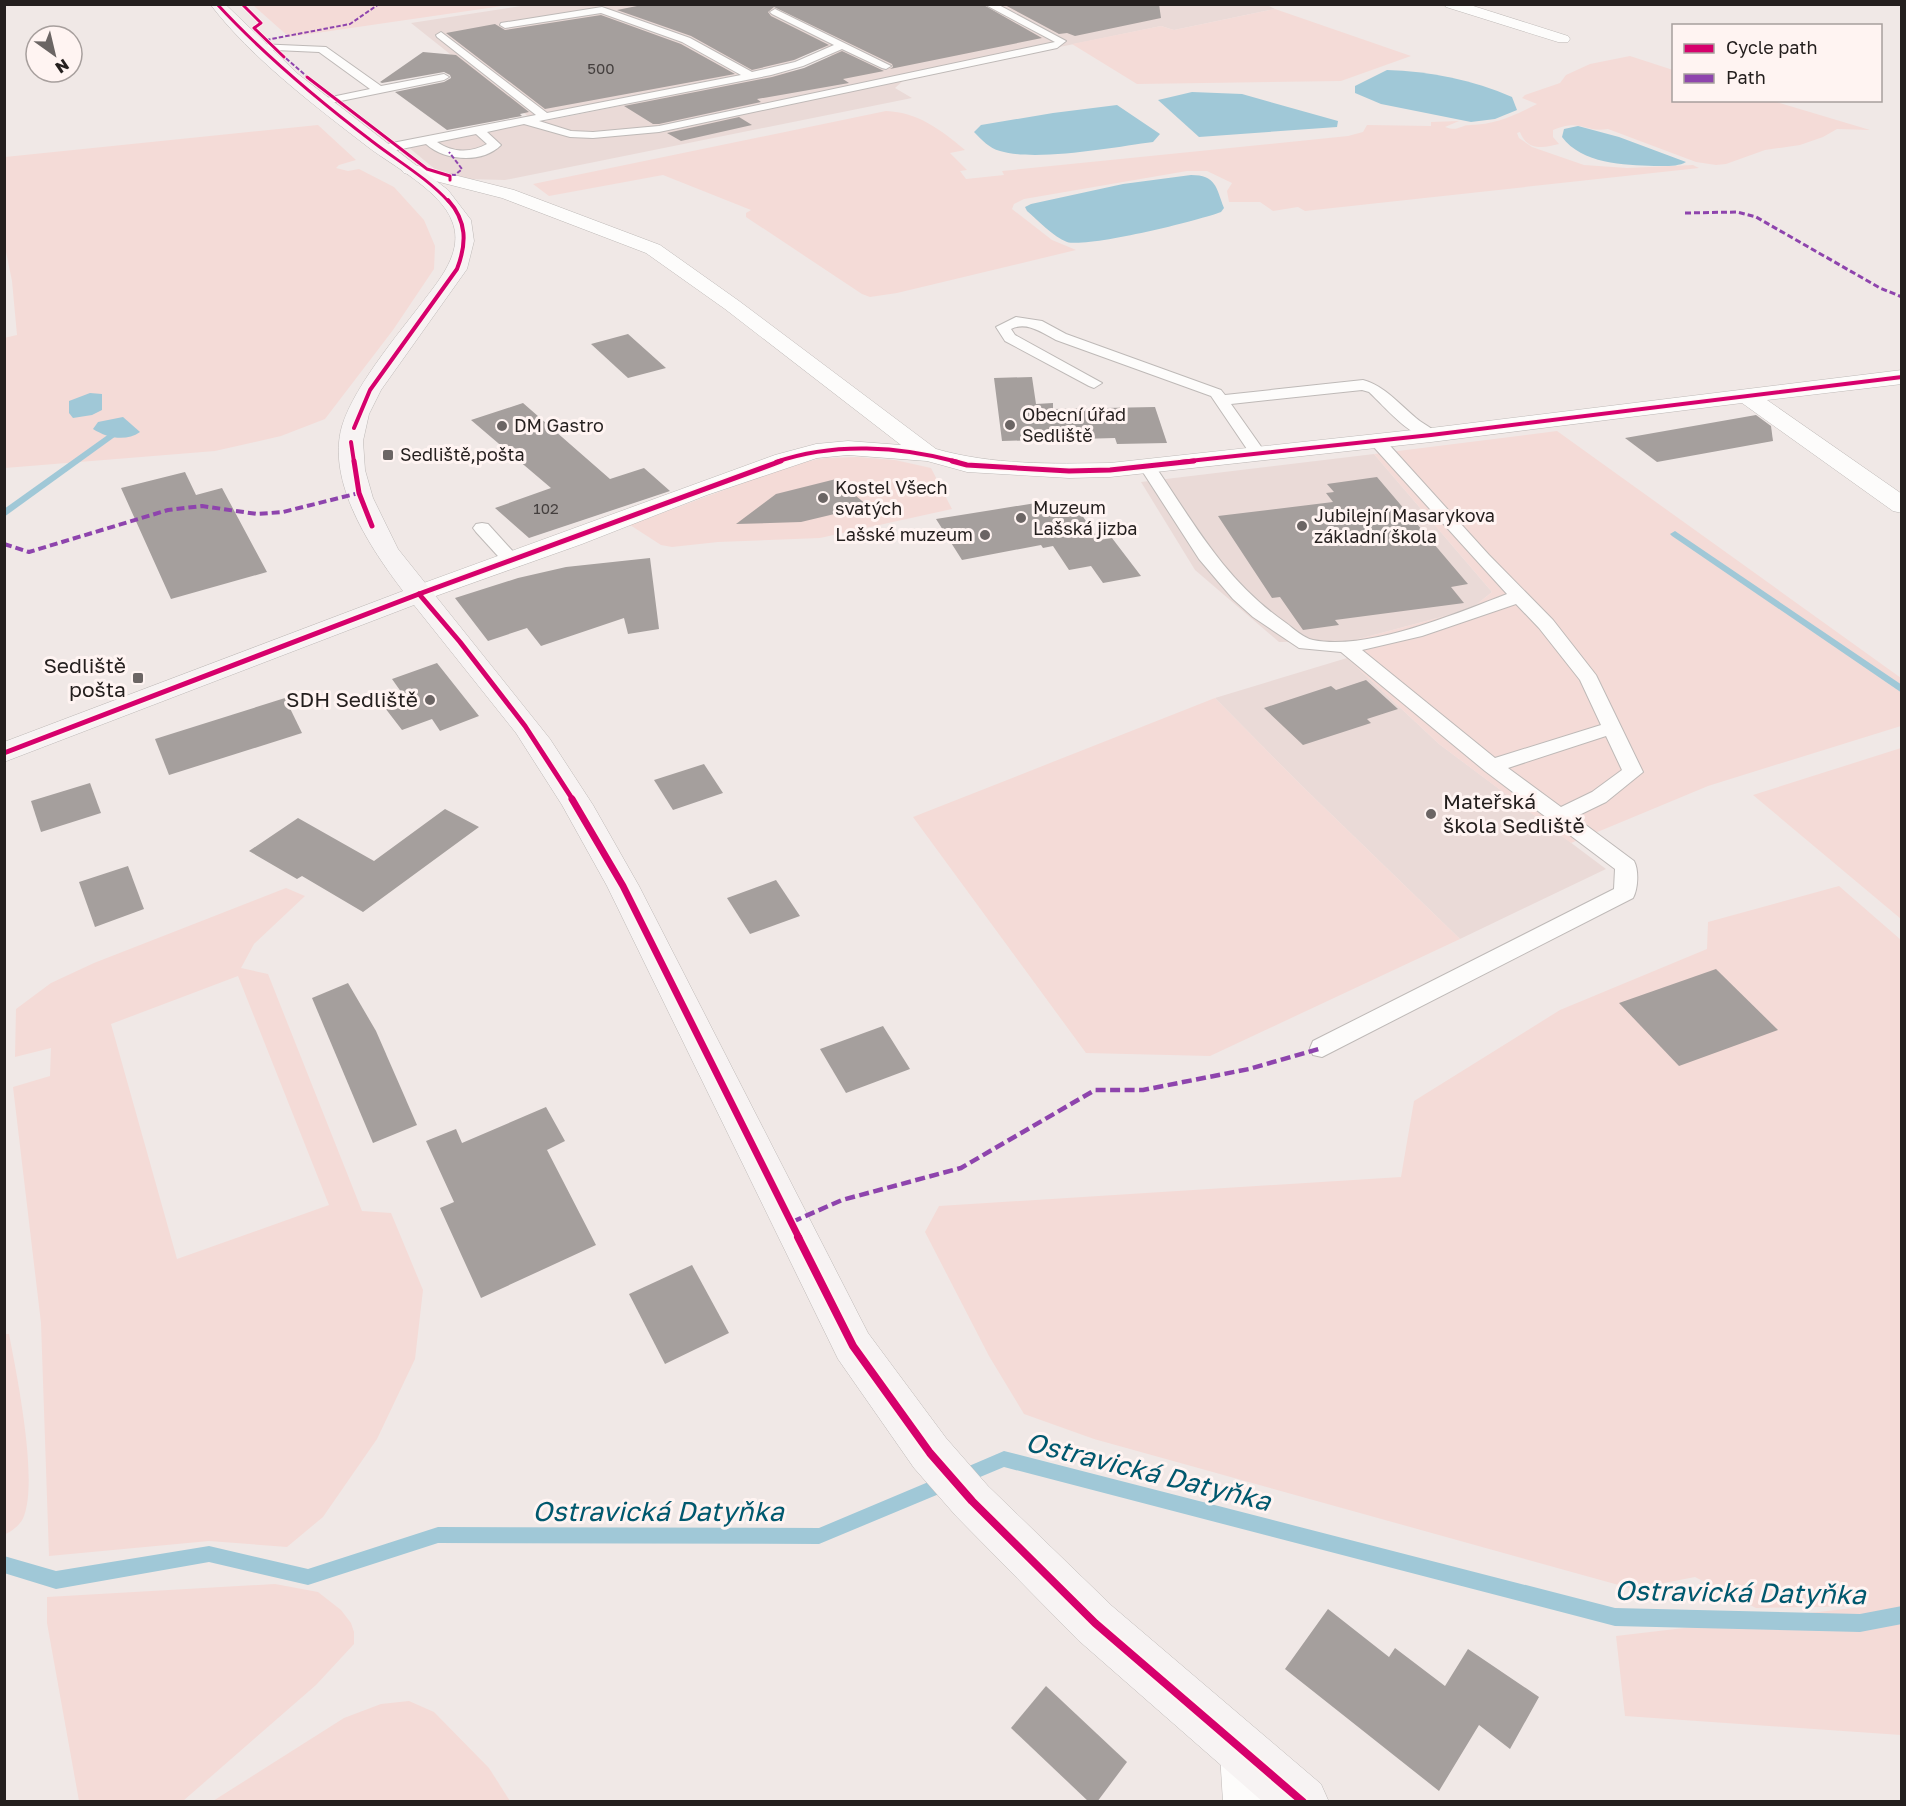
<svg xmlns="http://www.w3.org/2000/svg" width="1906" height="1806" viewBox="0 0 1906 1806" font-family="'Golos Text',sans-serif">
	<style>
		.built { fill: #eadad7; fill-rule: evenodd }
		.green { fill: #f4dbd7; fill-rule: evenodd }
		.water { fill: #a0c8d7 }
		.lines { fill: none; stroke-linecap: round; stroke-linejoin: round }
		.stream { fill: #a0c8d7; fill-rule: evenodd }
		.building { fill: #a59f9d }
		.lane-casing { stroke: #beb9b7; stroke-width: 2 }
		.street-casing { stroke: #beb9b7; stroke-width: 1 }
		.secondary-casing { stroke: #beb9b7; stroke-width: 1 }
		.lane { fill: #fdfcfb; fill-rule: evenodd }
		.street { fill: #fdfcfb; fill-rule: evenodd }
		.secondary { fill: #f7f3f3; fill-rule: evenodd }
		.quiet-far3 { stroke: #8e44ad; stroke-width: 2; stroke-dasharray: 4.5 2; stroke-linecap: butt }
		.quiet-far2 { stroke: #8e44ad; stroke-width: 3; stroke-dasharray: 6 3; stroke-linecap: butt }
		.quiet-far1 { stroke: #8e44ad; stroke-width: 4; stroke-dasharray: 8 4; stroke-linecap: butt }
		.quiet { stroke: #8e44ad; stroke-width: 4.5; stroke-dasharray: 10 4.5; stroke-linecap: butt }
		.cycleway-far4-casing { stroke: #fff4f2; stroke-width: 4.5 }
		.cycleway-far3-casing { stroke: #fff4f2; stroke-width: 6 }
		.cycleway-far2-casing { stroke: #fff4f2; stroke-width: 8 }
		.cycleway-far1-casing { stroke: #fff4f2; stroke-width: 10 }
		.cycleway-casing { stroke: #fff4f2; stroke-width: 12 }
		.cycleway-far4 { stroke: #d6006c; stroke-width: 3 }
		.cycleway-far3 { stroke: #d6006c; stroke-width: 4 }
		.cycleway-far2 { stroke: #d6006c; stroke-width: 5 }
		.cycleway-far1 { stroke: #d6006c; stroke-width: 7 }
		.cycleway { stroke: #d6006c; stroke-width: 8 }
		.poi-dot { fill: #6b6564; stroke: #fff4f2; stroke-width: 2 }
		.labels { text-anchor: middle; stroke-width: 6; stroke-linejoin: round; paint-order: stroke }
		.far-number-label { font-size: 15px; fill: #443f3e }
		.far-poi-label { font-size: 18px; fill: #241f1e; stroke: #fff4f2; text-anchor: start }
		.poi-label { font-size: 21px; fill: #241f1e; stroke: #fff4f2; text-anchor: end }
		.near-water-label { font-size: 27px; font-style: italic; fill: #00586e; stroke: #fff4f2 }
	</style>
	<rect width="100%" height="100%" fill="#f0e8e6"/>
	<g class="built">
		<path d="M1265,4L1275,9L1174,30L1161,26L905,79L895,88L912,98L505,180L467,179L436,170L401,141L529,117L411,23L528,5ZM818,47L833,57L816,66L541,122L531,117L772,69L796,60Z"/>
		<path d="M1374,454L1492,592L1471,609L1351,641L1279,642L1195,570L1141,482Z"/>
		<path d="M1347,658L1439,744L1606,869L1460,939L1301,785L1215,698Z"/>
	</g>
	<g class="green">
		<path d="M253,5H509L289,37Z"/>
		<path d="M1275,9L1411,56L1341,81L1137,84L1072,44L1161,26L1174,30Z"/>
		<path d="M1630,56L1673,70L1674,100L1773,101L1870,130L1837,129L1823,137L1800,145L1765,150L1726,164L1716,165L1696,162L1608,129C1584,133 1582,118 1553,130V137L1559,144C1544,148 1527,151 1520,132L1517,133L1519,138L1532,147L1584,165L1627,168L1693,165L1699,168L1305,211L1298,207L1273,211L1260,202H1229L1227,191L1232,183L1207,171H1187L1024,199L1014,204L1012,209L1052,240L1076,250L897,293L870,297L862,294L746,217V213L751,210L663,175L549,196L533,184L886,111C918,112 941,130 965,150L950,153L967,170L960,171L966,179L1004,175L1002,171L1348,136L1363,132L1367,125L1431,126V122L1459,121L1445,127C1459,132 1459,125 1471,125C1494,125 1516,115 1537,104L1522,98L1525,95L1560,83L1566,75L1590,64Z"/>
		<path d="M318,125L356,160L339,165L336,168L348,171L359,169L394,187L424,220L435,246L434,269L393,330L325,419L281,436L215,451L5,468L4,338L17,335L12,281L5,247V157Z"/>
		<path d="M1557,431L1901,678V726L1708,786L1571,843L1439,744L1347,658L1351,641L1471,609L1492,592L1374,454Z"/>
		<path d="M857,457L895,460L931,468L952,509L820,538L718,542L672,547L661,545L630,525L794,464L825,458Z"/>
		<path d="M1215,698L1301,785L1460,939L1210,1056L1086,1053L913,817Z"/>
		<path d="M1901,748H1902L1901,919L1753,795Z"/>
		<path d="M1839,886L1901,940V1735L1625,1716L1616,1636L1870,1606L1756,1608L1695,1577L1633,1589L1094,1439L1024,1414L989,1356L925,1232L939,1206L1401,1177L1414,1101L1560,1010L1707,949L1708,922Z"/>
		<path d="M286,888L305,896L254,944L241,968L268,974L362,1211L391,1213L423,1290L415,1359L377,1439L323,1517L287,1547L209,1541L49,1556L41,1323L13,1087L50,1076L51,1048L15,1057L16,1009L51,983L94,963ZM238,976L329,1205L177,1259L111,1024Z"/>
		<path d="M5,1334H9C17,1376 38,1478 24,1516C22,1523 12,1532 5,1534Z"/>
		<path d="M275,1584L318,1592L341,1610L351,1623L354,1632V1644L316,1685L183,1801H79L47,1623V1597Z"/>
		<path d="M409,1701L434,1712L489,1768L510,1801H213L344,1718L381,1704Z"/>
	</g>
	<g class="water">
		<path d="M1387,70C1428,71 1474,80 1512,97L1517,110L1495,119L1471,122L1381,104L1355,93V86Z"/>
		<path d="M1192,92L1242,94L1338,121L1337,127L1199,137L1158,100Z"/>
		<path d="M1117,105L1160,134L1153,142C1115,147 1036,162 1000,151C989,148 982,140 974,132L981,125L1053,113Z"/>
		<path d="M1578,126L1619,137L1686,162C1678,167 1663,166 1654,166C1624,165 1582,164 1562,137L1564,129Z"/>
		<path d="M1191,175C1216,175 1216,187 1224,208L1221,212C1197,221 1088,248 1067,242C1053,237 1038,220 1027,211L1025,207L1031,204L1123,184Z"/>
		<path d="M90,393L102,394V410L92,415L73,418L69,413V401Z"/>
		<path d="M123,417L140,432C126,442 107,438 93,429L98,422Z"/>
	</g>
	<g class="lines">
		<g class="stream">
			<path d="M109,434L116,436L4,517V509Z"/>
			<path d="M1675,531L1902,685V693L1672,536L1670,534Z"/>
			<path d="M1004,1451L1615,1608L1860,1614L1902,1606V1624L1860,1632L1615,1626L1004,1467L961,1485L955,1482L953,1477L955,1472Z"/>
			<path d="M945,1475L951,1477L953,1483L951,1489L819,1544L438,1543L308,1585L209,1562L56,1589L4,1573V1556L56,1571L209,1546L308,1569L438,1527L819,1528Z"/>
		</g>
	</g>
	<g class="building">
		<path d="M647,4H982L1042,38L890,69L893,67L892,64L774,7L768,12L771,16L829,45L794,60L752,70L691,36L617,10Z"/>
		<path d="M1003,4H1159L1161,18L1075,36L1067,33L1059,34Z"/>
		<path d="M601,15L681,44L735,74L545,109L446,33L495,24L505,30Z"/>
		<path d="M842,51L884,71L843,79L849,83L757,99L761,102L659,124H653L624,106L772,77L804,68Z"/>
		<path d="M423,52L456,55L529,112L520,114L522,116L447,130L395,92L444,82L451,78L450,75L444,72L382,83L380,82Z"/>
		<path d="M739,117L752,125L681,141L667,133Z"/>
		<path d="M628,334L666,368L628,378L591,344Z"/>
		<path d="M1032,377L1036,404L1053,403V409L1155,407L1167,443L1117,444L1115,438L1002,441L994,378Z"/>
		<path d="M523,403L610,479L644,468L670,491L529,538L495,508L551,488L471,420Z"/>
		<path d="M1756,415L1771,426L1773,441L1657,462L1625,438Z"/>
		<path d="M185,472L196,495L222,488L267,572L171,599L121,488Z"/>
		<path d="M1377,477L1468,584L1451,587L1464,603L1335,620L1339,625L1303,630L1280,597L1272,598L1218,516L1333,502L1326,493L1334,492L1327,484Z"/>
		<path d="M836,479L868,506L801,522L736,524L776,494Z"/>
		<path d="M1042,502L1047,510L1075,505L1099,540L1112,538L1141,576L1103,583L1091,566L1069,570L1053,546L1043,548L1041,545L962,560L936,519Z"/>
		<path d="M650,558L659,629L628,634L624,618L541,646L527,628L488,641L455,598L518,578L566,567Z"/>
		<path d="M437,663L479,716L440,731L432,719L402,730L382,704L404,696L392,679Z"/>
		<path d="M1366,680L1398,709L1367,719L1371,723L1303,745L1264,708L1331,686L1336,690Z"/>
		<path d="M285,698L302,733L169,775L155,739Z"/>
		<path d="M704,764L723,793L673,810L654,780Z"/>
		<path d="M90,783L101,813L41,832L31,801Z"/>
		<path d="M445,809L479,827L363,912L302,876L297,879L249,851L298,818L374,861Z"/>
		<path d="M128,866L144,909L95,927L79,882Z"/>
		<path d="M776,880L800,916L750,934L727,898Z"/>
		<path d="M1716,969L1778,1030L1679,1066L1619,1003Z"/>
		<path d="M348,983L376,1031L417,1125L373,1143L312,998Z"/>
		<path d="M883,1026L910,1069L846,1093L820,1049Z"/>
		<path d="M546,1107L565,1141L547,1150L596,1245L481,1298L440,1208L454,1202L426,1141L456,1129L462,1143Z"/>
		<path d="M692,1265L729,1333L665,1364L629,1294Z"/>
		<path d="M1328,1609L1389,1657L1395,1648L1445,1686L1468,1649L1539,1697L1510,1749L1479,1725L1439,1791L1285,1669Z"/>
		<path d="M1046,1686L1127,1762L1097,1802H1089L1011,1728Z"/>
	</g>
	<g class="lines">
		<g class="lane-casing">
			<g id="lane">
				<path d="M984,4H997L1066,41L1057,48L659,132L593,138L570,137L524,124L487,132L501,145C482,164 445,161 426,144L382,153L376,149L382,145L536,115L437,37L436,35L441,32L547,113L741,75L682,42L601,13L505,28L500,25L501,23L602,7L690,38L752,72L795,62L834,45L772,14L770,12L775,9L891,66L886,69L882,68L842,49L803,66L771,75L539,121L571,131L593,132L659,126L1055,42ZM476,134L487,144C471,153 453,153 437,142Z"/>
				<path d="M257,44L326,47L381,86L444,74L449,77L444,80L321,105L315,102L317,100L370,89L319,52L253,49L252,47Z"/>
				<path d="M1016,317L1042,321L1066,334L1221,390L1225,395L1363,380C1385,386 1399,404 1416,418C1423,424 1433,428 1439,435L1431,440C1407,434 1386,408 1369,392L1362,390L1231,404L1267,455L1259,460L1253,458L1211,396L1056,340C1042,333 1027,321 1011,329L1015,335L1102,383L1094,388L1089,386L1005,341L996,327Z"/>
				<path d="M1377,436L1383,438L1489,555L1553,620L1596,675L1643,772L1606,802L1575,817L1634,861C1639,870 1638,889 1633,898L1322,1057L1313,1055L1310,1048L1313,1041L1614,889L1615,869L1485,771L1341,652L1299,648L1253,617L1233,599L1199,559L1139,466L1147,461L1153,463C1194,523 1224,580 1286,623C1294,629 1303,638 1313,640C1368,651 1455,614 1507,594L1371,444L1369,441L1371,438ZM1516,604L1539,628L1580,680L1601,725L1495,758L1362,650L1422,636ZM1606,736L1622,770L1592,792L1561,807L1508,768Z"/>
				<path d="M482,523L488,524L519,558L522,562L519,566H507L476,532L473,528L476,524Z"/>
			</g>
		</g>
		<g class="street-casing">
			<g id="street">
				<path d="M1444,4H1467L1568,36L1570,39L1568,42H1558L1446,7Z"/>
				<path d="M410,164L514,190L660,245L739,301L936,449C992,465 1052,464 1110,463L1431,428L1902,370V384L1767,400L1902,494V513L1893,511L1742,403L1431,442L1110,477L1069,478L967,472L927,461L848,455L817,458L707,495L582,544L419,602L410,600L406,594L410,588L775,455L816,444L848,441L901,445L725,309L646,253L502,198L404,173L401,169L404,165Z"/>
				<path d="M1245,1728L1263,1735L1270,1753L1275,1802H1223L1220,1753L1227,1735Z"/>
			</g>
		</g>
		<g class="secondary-casing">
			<path id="secondary" d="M210,4H225L298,74L448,190L471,220L474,241L467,269L381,390L369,414L363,441L365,470L373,498L398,549L550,739L593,805L639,886L868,1333L946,1438L988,1486L1112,1606L1321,1784L1329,1802H1263L1078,1640L956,1516L914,1468L838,1359L607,886L562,805L516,733L414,605L4,762V742L403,591C371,549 326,482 342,426C355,383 406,325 434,287C448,268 462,245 452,221C441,191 393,166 368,147C315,106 251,58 210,4Z"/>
		</g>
		<use href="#lane" class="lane"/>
		<use href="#street" class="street"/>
		<use href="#secondary" class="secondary"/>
		<g class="quiet-far3">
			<path d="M266,40L350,24L379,4"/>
			<path d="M281,54L311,80"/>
			<path d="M445,174L455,175L462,169L449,152"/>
		</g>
		<path class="quiet-far2" d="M1685,213L1737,212L1756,217L1880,288L1902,297"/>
		<path class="quiet-far1" d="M4,544L29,552L168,510L202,506L257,514L283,512L359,493"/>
		<path class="quiet" d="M792,1222L842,1200L961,1168L1095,1090H1143L1249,1069L1322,1048"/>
		<g class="cycleway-far4-casing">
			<g id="cycleway-far4">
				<path d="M217,4C264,55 318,100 373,142C399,162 427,178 449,202"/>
				<path d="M242,4L261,23L254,28L284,57"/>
				<path d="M307,77L427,169L450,176V180"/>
			</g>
		</g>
		<g class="cycleway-far3-casing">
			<g id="cycleway-far3">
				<path d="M354,428L370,390L457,269C467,243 467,221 448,200"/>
				<path d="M351,442L354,462"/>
				<path d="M776,462C834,442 899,446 958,462"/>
				<path d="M1180,462L1431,435L1902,377"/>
			</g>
		</g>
		<g class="cycleway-far2-casing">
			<g id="cycleway-far2">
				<path d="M354,461L359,493L372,526"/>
				<path d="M952,461L967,465L1069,471L1110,470L1194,461"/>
				<path d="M419,594L460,642L525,726L573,800"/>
				<path d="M4,753L419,594L781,461"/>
			</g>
		</g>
		<g class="cycleway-far1-casing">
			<path id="cycleway-far1" d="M572,799L623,886L799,1238"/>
		</g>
		<g class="cycleway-casing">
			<path id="cycleway" d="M798,1237L853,1346L930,1453L972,1501L1095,1623L1303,1802"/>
		</g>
		<use href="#cycleway-far4" class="cycleway-far4"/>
		<use href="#cycleway-far3" class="cycleway-far3"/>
		<use href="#cycleway-far2" class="cycleway-far2"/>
		<use href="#cycleway-far1" class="cycleway-far1"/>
		<use href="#cycleway" class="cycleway"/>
	</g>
	<g class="poi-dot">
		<circle cx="1010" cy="425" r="6"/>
		<circle cx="502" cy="426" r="6"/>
		<rect x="382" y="449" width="12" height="12" rx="3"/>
		<circle cx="823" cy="498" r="6"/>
		<circle cx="1021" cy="518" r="6"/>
		<circle cx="1302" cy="526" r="6"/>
		<circle cx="985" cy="535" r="6"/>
		<rect x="132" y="672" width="12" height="12" rx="3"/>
		<circle cx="430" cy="700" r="6"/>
		<circle cx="1431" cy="814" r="6"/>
	</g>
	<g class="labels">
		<g class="far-number-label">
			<text x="601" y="74">500</text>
			<text x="546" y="514">102</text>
		</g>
		<g class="far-poi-label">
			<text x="1022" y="421">Obecní úřad<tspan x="1022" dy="21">Sedliště</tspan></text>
			<text x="514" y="432">DM Gastro</text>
			<text x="400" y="461">Sedliště,pošta</text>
			<text x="835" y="494">Kostel Všech<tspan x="835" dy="21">svatých</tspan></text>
			<text x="1033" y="514">Muzeum<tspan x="1033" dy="21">Lašská jizba</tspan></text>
			<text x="1314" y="522">Jubilejní Masarykova<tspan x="1314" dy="21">základní škola</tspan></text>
			<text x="973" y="541" text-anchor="end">Lašské muzeum</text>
		</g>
		<g class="poi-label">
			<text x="126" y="673">Sedliště<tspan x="126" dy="24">pošta</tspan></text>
			<text x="418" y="707">SDH Sedliště</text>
			<text x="1443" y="809" text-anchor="start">Mateřská<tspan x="1443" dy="24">škola Sedliště</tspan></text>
		</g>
		<g class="near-water-label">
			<text transform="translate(1148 1472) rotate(14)" y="9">Ostravická Datyňka</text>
			<text x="658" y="1521">Ostravická Datyňka</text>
			<text transform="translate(1740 1593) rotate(1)" y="9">Ostravická Datyňka</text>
		</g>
	</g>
	<rect width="1906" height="1806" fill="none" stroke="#241f1e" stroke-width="12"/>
	<rect x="1672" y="24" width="210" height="78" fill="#fff4f2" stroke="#a79f9d" stroke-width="1.5"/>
	<rect x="1684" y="44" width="30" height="9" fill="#d6006c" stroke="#a79f9d" stroke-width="1.5"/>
	<text x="1726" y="54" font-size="18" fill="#241f1e">Cycle path</text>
	<rect x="1684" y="74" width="30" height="9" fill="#8e44ad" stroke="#a79f9d" stroke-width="1.5"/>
	<text x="1726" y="84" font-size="18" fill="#241f1e">Path</text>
	<g transform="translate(54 54) rotate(146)"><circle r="28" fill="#fff4f2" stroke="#a79f9d" stroke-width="1.5"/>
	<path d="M0-4.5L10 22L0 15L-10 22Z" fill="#6b6564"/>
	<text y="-9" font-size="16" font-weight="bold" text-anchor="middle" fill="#241f1e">N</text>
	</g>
</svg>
